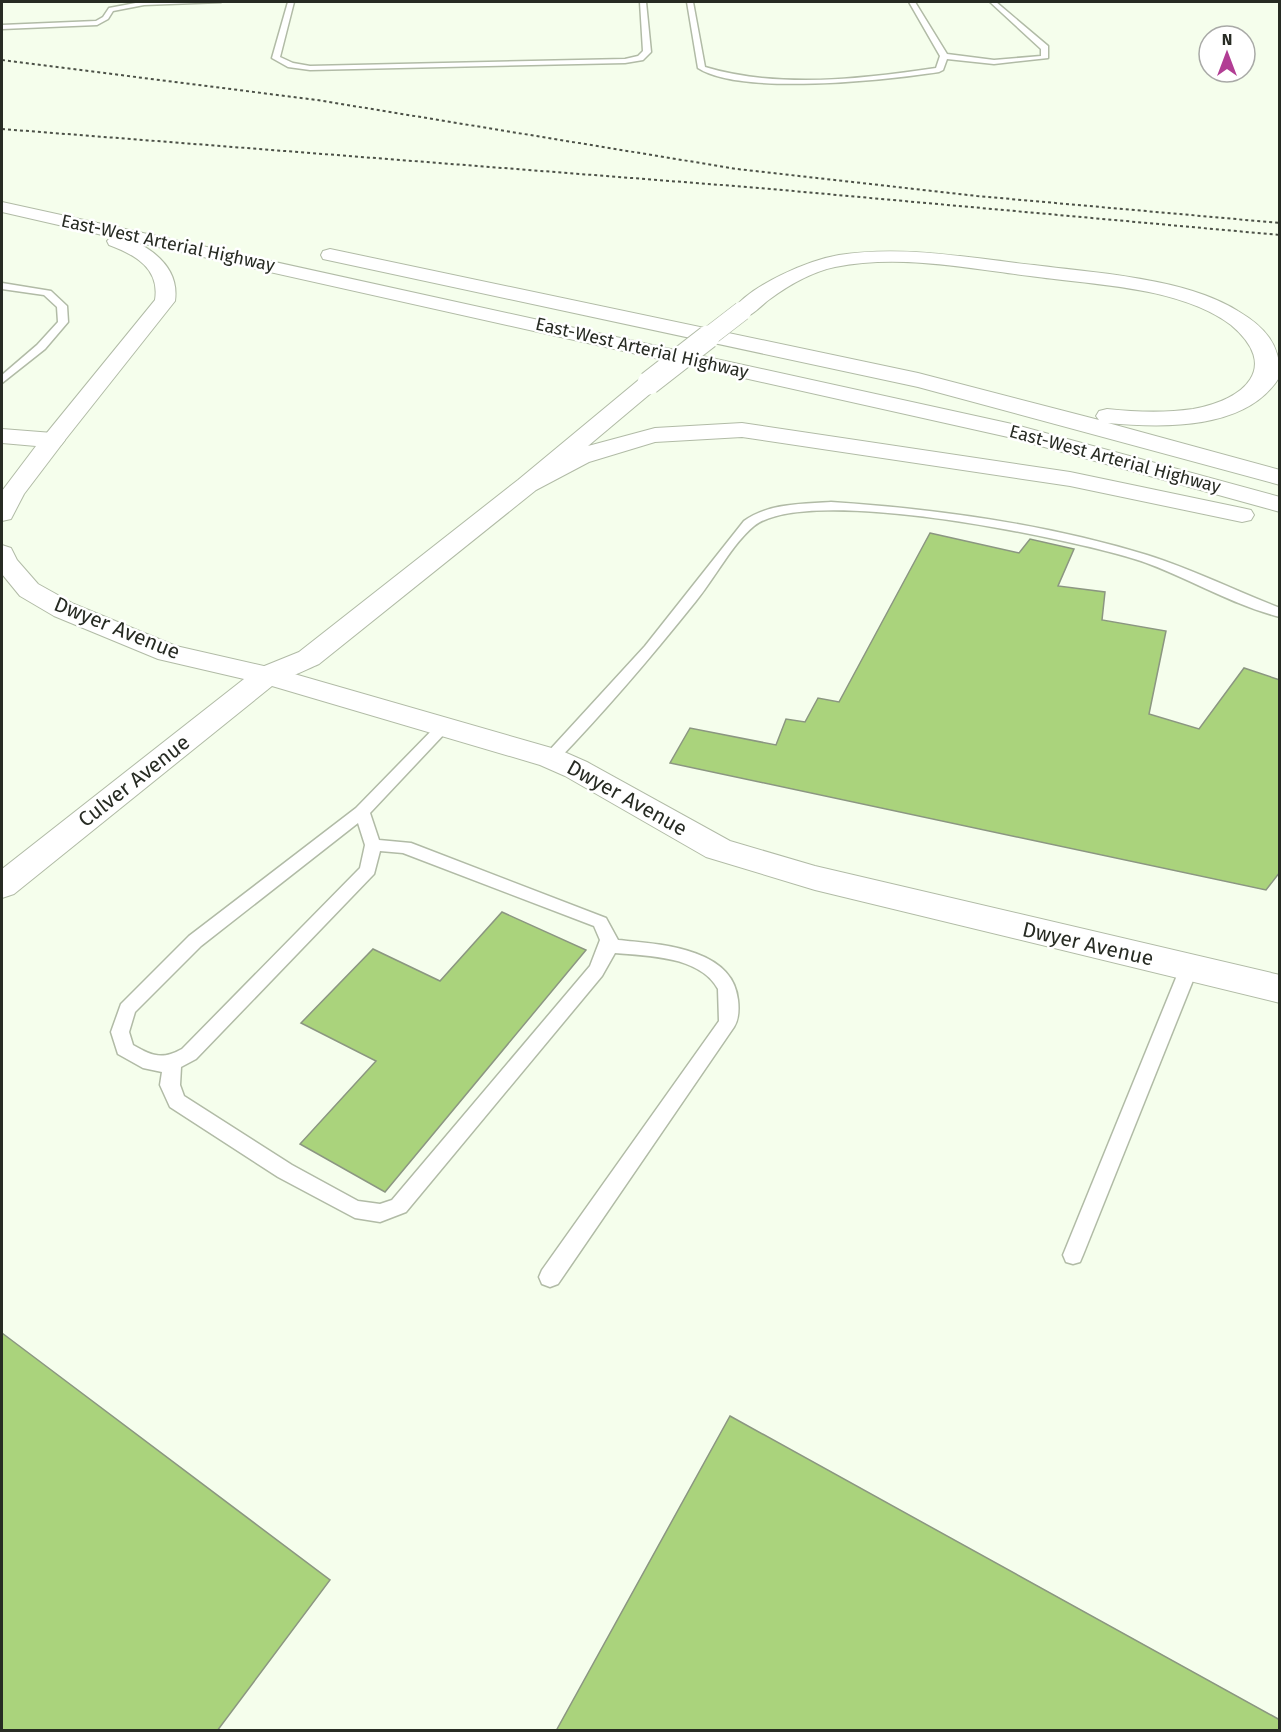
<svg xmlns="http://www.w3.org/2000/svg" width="1281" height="1732" viewBox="0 0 1281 1732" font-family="'Fira Sans',sans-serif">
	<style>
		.building { fill: #aad37c; stroke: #8b9681; stroke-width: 1.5 }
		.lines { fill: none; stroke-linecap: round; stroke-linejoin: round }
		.lane-casing { stroke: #b1bba6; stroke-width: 3 }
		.secondary-casing { stroke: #b1bba6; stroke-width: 2 }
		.primary-casing { stroke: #b1bba6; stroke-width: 2 }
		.lane { fill: #fff; fill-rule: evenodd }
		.secondary { fill: #fff; fill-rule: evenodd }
		.primary { fill: #fff; fill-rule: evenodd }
		.rail { stroke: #4c5147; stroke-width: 2; stroke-dasharray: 3 3; stroke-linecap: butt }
		.primary-bridge-far1-casing { stroke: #b1bba6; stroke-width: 20; stroke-linecap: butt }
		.primary-bridge-casing { stroke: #b1bba6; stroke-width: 25; stroke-linecap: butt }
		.primary-bridge-far1 { stroke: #fff; stroke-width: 19 }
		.primary-bridge { stroke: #fff; stroke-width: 23 }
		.labels { text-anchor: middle; stroke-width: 5; stroke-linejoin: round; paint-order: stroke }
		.far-street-label { font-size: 18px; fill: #272b23; stroke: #fff }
		.street-label { font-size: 21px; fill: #272b23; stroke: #fff }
	</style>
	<rect width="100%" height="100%" fill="#f5feec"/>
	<g class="building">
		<path d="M930,533L1019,553L1030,539L1074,549L1058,586L1105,592L1102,620L1166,631L1149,714L1199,729L1244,668L1280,680V872L1266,890L670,763L690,728L776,745L786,719L805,722L818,698L839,702Z"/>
		<path d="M502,912L586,950L385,1192L300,1144L376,1061L301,1023L373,949L440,981Z"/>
		<path d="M2,1333L330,1580L217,1731H2Z"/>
		<path d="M730,1416L1280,1720V1731H556Z"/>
	</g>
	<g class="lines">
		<g class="lane-casing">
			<g id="lane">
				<path d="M141,2H221L144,5L113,11L108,19L97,25L2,29V25L96,21L103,17L109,8Z"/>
				<path d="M288,2H294L280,57L293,63L310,66L625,59L638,56L643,51L640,2H646L651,52L643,60L625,63L310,70L288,67L272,58Z"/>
				<path d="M687,2H693L705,67C778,89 862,79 936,68L940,56L909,2H915L947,54L994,60L1041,56V49L990,2H996L1048,46V58L994,64L947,59L943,70L939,72C887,80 741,96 698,68Z"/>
				<path d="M2,283L51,291L67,306L68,322L45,349L2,383V375L37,345L58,322L57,307L44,295L2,289Z"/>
				<path d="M831,502C937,509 1046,524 1147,555C1192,569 1236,591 1280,608V617C1232,605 1187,577 1141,561C1074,539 808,483 754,526C732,544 715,578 696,601C652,656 606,710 556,762H546L543,758L546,754L645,646L744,521C769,503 802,504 831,502Z"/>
				<path d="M444,721L451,726L449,729L370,813L379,840L411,843L606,918L618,940C657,944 733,947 738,1000C739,1009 739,1019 734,1027L558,1284L550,1287L542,1284L539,1277L542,1270L719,1021L718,989C700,956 648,956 615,953L602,976L406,1212L380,1222L355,1218L278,1177L170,1107L160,1085L162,1072L143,1068L118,1054L111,1032L121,1004L189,936L356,808L439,723ZM358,823L365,845L360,868L182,1049C162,1060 152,1056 133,1045L129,1032L135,1012L201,946ZM380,851L403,853L594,926L600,940L590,966L392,1200L380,1204L358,1201L292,1165L184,1096L180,1085L181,1067L196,1059L374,874Z"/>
				<path d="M1189,961L1195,963L1198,968L1083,1255L1080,1262L1073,1264L1066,1262L1063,1255L1180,968L1183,963Z"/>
			</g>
		</g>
		<g class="secondary-casing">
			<g id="secondary">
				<path d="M2,429L53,433L61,435L65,440L24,494L11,519L2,521V491L36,446L2,443Z"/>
				<path d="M2,545L11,548L17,560L38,584L74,604L176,646L277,669L562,751L587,762L730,841L815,866L1280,975V1003L815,890L706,857L565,776L540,765L272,686L14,894L2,898V869L244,679L158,659L54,616L20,596L2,574Z"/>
			</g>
		</g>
		<g class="primary-casing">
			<g id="primary">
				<path d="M2,202L1012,424L1280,497V512L1008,437L136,242C160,254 179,273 175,301L61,445H45L41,440L155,300C160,269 136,255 109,245L107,241L111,237L2,212Z"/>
				<path d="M330,249L918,373L1099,420L1096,416L1099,411L1107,409C1136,412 1165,413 1193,409C1245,400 1281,367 1231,325C1179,286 1092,285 1030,276C966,268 899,254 835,267C811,272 789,285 770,299C763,304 756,312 748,316C743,318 740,316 735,315L732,311C750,285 809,260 839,255C905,245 969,258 1034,265C1095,273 1186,278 1238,311C1265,327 1280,344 1280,376C1248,431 1162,428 1108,423L1280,470V485L918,387L323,259L321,255L323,251Z"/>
				<path d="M649,376L657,378L660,383L657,388L588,446L655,428L742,423L1070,472L1242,508L1251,510L1254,515L1251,520L1242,522L1070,486L742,437L655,442L589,462L536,490L319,664C300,672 277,686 257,681L253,675L257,669L299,652L518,480L641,378Z"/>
			</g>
		</g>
		<use href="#lane" class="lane"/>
		<use href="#secondary" class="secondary"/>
		<use href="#primary" class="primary"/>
		<g class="rail">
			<path d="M2,60L317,100L737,169L977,196L1280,223"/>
			<path d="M2,129L760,188L1280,235"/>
		</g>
		<g class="primary-bridge-far1-casing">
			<path id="primary-bridge-far1" d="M707,338L742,311"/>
		</g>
		<g class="primary-bridge-casing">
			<path id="primary-bridge" d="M649,383L708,337"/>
		</g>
		<use href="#primary-bridge-far1" class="primary-bridge-far1"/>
		<use href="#primary-bridge" class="primary-bridge"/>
	</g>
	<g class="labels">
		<g class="far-street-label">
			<text transform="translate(168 243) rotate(12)" y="6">East-West Arterial Highway</text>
			<text transform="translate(642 348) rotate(13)" y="6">East-West Arterial Highway</text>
			<text transform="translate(1115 459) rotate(15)" y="6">East-West Arterial Highway</text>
		</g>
		<g class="street-label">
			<text transform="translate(117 628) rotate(22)" y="7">Dwyer Avenue</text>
			<text transform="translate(134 781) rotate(-38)" y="7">Culver Avenue</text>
			<text transform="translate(627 798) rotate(29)" y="7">Dwyer Avenue</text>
			<text transform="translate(1088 944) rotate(13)" y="7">Dwyer Avenue</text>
		</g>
	</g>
	<rect width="1281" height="1732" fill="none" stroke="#272b23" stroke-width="6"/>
	<g transform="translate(1227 54)"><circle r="28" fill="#ffffff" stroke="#a9aaa7" stroke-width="1.5"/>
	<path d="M0-4.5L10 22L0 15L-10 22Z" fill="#b23d94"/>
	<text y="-9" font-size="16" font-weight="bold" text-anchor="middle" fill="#272b23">N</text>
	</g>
</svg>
